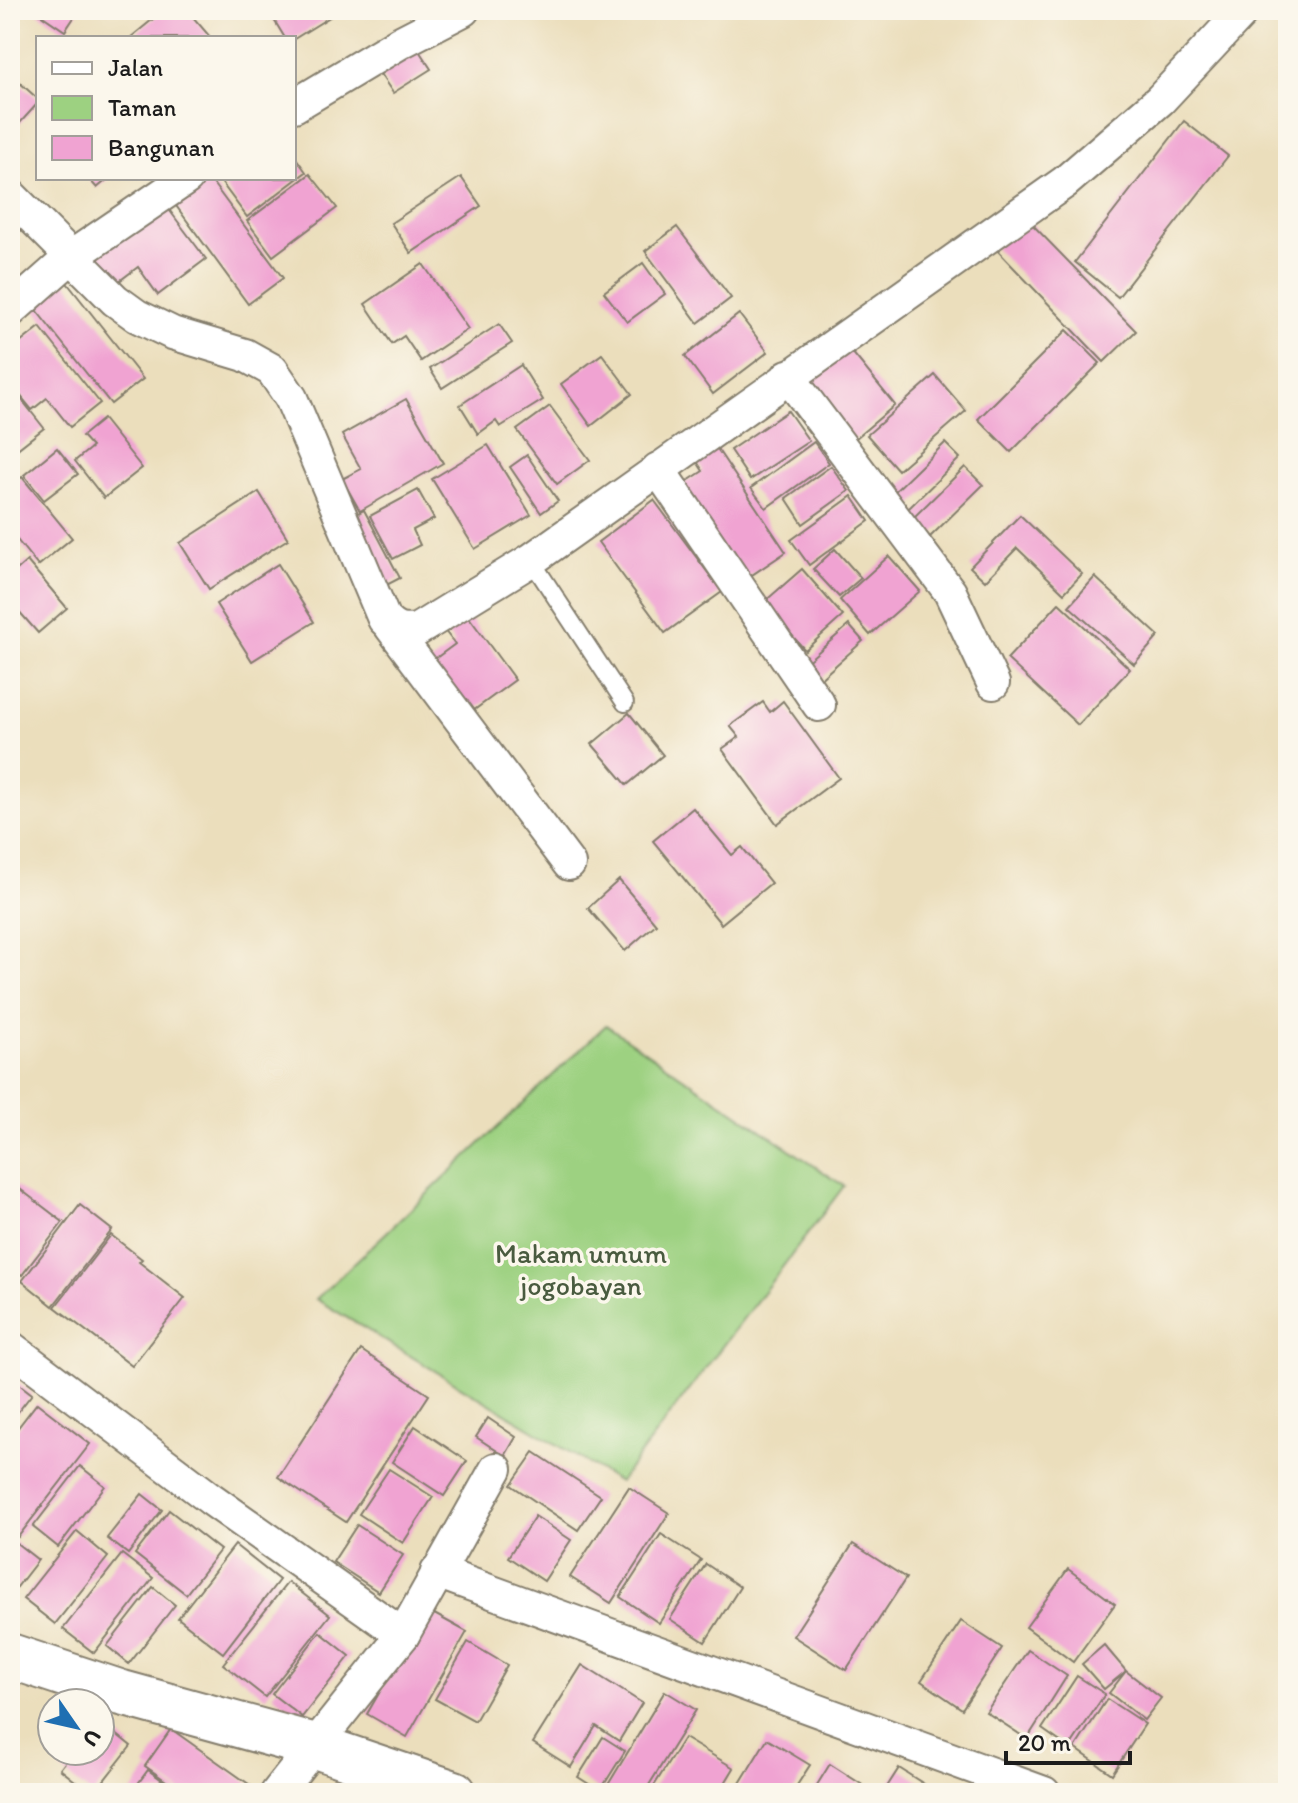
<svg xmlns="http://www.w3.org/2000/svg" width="1298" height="1803" viewBox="0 0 1298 1803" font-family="Itim,sans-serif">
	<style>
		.green { fill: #9dd181; stroke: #5c764e; stroke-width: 2 }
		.building { fill: #f0a3d2 }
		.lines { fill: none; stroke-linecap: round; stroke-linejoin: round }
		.lane-casing { stroke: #847d6c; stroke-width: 20 }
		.street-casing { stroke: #847d6c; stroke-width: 36 }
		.secondary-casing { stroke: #847d6c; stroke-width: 48 }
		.lane { stroke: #fff; stroke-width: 16 }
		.street { stroke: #fff; stroke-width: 32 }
		.secondary { stroke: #fff; stroke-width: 44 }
		.labels { text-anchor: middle; stroke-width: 7; stroke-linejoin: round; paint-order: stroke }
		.park-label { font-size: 28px; fill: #495b3f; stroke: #fbf7ec }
	</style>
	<rect width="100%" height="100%" fill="#fbf7ec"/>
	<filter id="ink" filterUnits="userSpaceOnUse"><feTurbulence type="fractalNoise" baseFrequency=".0125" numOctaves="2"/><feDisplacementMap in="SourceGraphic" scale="16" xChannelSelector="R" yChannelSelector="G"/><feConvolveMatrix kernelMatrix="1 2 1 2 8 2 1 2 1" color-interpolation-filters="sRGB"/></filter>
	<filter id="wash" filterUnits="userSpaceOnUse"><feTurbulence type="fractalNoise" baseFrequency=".006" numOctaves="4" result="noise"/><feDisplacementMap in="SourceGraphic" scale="32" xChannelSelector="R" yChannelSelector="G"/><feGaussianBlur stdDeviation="1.8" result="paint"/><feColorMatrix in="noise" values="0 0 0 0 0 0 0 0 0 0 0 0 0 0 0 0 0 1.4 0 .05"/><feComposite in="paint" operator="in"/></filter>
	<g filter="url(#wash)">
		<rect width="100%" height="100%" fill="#ebdebc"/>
		<path class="green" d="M606,1025L844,1186L619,1482L316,1299Z"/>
		<g id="blocks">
			<g class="building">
				<path d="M34,10H79L65,31Z"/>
				<path d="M164,10H187L211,38H130Z"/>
				<path d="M268,10H341L294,39L285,38Z"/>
				<path d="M412,40L431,69L393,93L374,65Z"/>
				<path d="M10,74L38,99V103L10,134Z"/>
				<path d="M1184,121L1228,156L1118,297L1075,262Z"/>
				<path d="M294,155L306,172L247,217L218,178H294Z"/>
				<path d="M310,174L337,208L273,256L247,221Z"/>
				<path d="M461,177L481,206L411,253L391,223Z"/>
				<path d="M88,178H109L97,188Z"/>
				<path d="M209,178L283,278L248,304L174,203Z"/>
				<path d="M161,199L206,259L158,295L138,267L110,288L86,256Z"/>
				<path d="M1026,218L1136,331L1104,362L995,248Z"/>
				<path d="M677,227L731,298L698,323L645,251Z"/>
				<path d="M643,263L665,294L627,322L604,292Z"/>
				<path d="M423,264L468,329L421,361L404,336L392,344L365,304Z"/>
				<path d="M64,279L143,379L111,404L32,305Z"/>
				<path d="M739,314L768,352L713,394L685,356Z"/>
				<path d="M499,324L512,343L442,388L430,369Z"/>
				<path d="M40,327L100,403L70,427L47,398L32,410L10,383V351Z"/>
				<path d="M1067,330L1100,363L1011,452L978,419Z"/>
				<path d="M848,347L895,405L850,443L802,386Z"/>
				<path d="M602,354L632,394L591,426L561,384Z"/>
				<path d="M521,365L543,400L500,427L496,421L478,434L460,405Z"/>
				<path d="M935,375L966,411L898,470L867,435Z"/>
				<path d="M10,385L44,428L16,450L10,443Z"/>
				<path d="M406,399L443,463L360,511L342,479L361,469L342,435Z"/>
				<path d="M550,406L590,460L557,484L517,430Z"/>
				<path d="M788,411L809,441L750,480L730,450Z"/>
				<path d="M103,419L142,468L104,498L75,461L92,447L82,436Z"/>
				<path d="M712,441L786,552L740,583L677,488L703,471L692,454Z"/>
				<path d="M814,442L829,463L766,508L751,488Z"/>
				<path d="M945,443L960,458L905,512L890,496Z"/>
				<path d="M488,445L531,515L475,549L432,479Z"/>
				<path d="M57,448L78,474L44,500L24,475Z"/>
				<path d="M527,455L558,501L541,513L510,467Z"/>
				<path d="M831,466L849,491L803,524L786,498Z"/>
				<path d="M965,467L983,485L930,537L912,519Z"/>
				<path d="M22,477L72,538L38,566L10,531V486Z"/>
				<path d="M418,490L434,519L413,530L420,545L393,559L370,516Z"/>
				<path d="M259,492L288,539L209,589L180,543Z"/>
				<path d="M852,496L869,521L809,565L791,540Z"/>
				<path d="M654,500L722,592L665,633L598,542Z"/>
				<path d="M364,510L400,578L379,589L343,522Z"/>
				<path d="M1020,515L1082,574L1064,593L1017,548L985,581L970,567Z"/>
				<path d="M835,549L861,578L839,597L813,569Z"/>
				<path d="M889,556L920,591L870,635L840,600Z"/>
				<path d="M27,561L67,608L38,633L10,601V576Z"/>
				<path d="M278,564L314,622L252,661L216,604Z"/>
				<path d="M802,569L843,616L805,650L763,603Z"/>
				<path d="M1095,577L1159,636L1134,664L1069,606Z"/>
				<path d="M1059,603L1130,669L1078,725L1007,659Z"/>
				<path d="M463,609L515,680L466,716L428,664L455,644L441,626Z"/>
				<path d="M849,625L863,641L818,681L803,665Z"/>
				<path d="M783,701L839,778L777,824L722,749L739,737L730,726L763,702L770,712Z"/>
				<path d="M629,713L663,755L627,785L592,744Z"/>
				<path d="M693,808L732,855L742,847L771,883L721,924L653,841Z"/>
				<path d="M619,880L656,924L625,951L588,908Z"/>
				<path d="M16,1186L63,1222L22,1275L10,1266V1194Z"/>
				<path d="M80,1205L112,1230L53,1306L22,1281Z"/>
				<path d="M111,1235L142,1259L139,1262L185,1298L132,1366L55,1307Z"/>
				<path d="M361,1350L429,1395L346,1522L278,1477Z"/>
				<path d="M10,1377L32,1394L10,1422Z"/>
				<path d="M37,1403L90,1444L18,1537L10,1531V1438Z"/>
				<path d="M488,1418L516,1437L505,1456L476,1437Z"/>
				<path d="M415,1426L467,1461L444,1496L392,1462Z"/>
				<path d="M534,1452L601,1496L578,1530L511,1485Z"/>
				<path d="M80,1466L105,1486L58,1547L33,1527Z"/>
				<path d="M389,1469L433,1497L403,1543L359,1514Z"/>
				<path d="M629,1487L669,1513L611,1603L570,1577Z"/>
				<path d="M142,1494L162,1510L128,1554L107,1538Z"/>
				<path d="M169,1510L220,1550L186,1594L135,1554Z"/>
				<path d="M535,1516L571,1540L544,1581L508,1557Z"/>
				<path d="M357,1525L403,1555L379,1592L333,1562Z"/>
				<path d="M77,1531L108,1557L55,1624L23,1599Z"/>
				<path d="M661,1534L701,1560L659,1623L620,1597Z"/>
				<path d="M10,1538L38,1560L10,1596Z"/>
				<path d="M853,1544L906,1578L846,1670L793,1636Z"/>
				<path d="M235,1545L279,1580L223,1653L178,1618Z"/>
				<path d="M122,1554L153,1578L94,1653L63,1629Z"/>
				<path d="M706,1564L740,1587L705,1642L670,1619Z"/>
				<path d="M1068,1569L1115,1604L1073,1662L1026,1627Z"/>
				<path d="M288,1582L330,1615L265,1697L223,1664Z"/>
				<path d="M153,1587L175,1605L129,1664L107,1646Z"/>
				<path d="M427,1610L467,1632L407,1737L367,1714Z"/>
				<path d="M961,1621L1002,1648L962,1709L921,1681Z"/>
				<path d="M320,1632L350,1656L302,1717L272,1694Z"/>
				<path d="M468,1642L507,1665L475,1721L435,1699Z"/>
				<path d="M1104,1645L1126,1671L1161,1698L1144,1720L1109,1693L1126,1671L1104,1689L1082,1664Z"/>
				<path d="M1028,1650L1067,1676L1027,1739L986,1712Z"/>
				<path d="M582,1665L642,1703L619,1741L596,1726L571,1767L533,1743Z"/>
				<path d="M1077,1676L1105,1694L1069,1748L1042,1729Z"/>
				<path d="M665,1691L696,1710L644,1793H603Z"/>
				<path d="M1107,1699L1145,1724L1112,1774L1075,1748Z"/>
				<path d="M100,1721L131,1746L94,1793H90L60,1769L74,1751H100Z"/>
				<path d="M171,1729L253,1787L249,1793H183L145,1766Z"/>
				<path d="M603,1737L625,1751L600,1791L578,1777Z"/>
				<path d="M684,1738L734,1768L719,1793H659L652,1789Z"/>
				<path d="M767,1739L810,1765L792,1793H734Z"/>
				<path d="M830,1764L872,1791L871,1793H812Z"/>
				<path d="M899,1768L938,1793H883Z"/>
				<path d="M148,1770L180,1793H131Z"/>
			</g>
		</g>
	</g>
	<g filter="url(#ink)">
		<use href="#blocks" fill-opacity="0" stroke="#847d6c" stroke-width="2"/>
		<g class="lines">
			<g class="lane-casing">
				<path id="lane" d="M531,560L625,703"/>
			</g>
			<g class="street-casing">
				<g id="street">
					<path d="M294,106L399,43L463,10"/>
					<path d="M10,195L115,300L137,316L172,333L245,355L272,370L291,398L384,619C395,631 402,632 417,630L531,560L1065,182L1160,100L1244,10"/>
					<path d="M10,311L71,257L187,178"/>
					<path d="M788,376L950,592L993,683"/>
					<path d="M658,469L819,705"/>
					<path d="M391,627L569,864"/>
					<path d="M10,1347L211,1499L403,1635"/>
					<path d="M437,1572L1044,1793"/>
					<path d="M277,1793L403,1635L496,1469"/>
				</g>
			</g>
			<g class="secondary-casing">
				<path id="secondary" d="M10,1656L122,1693L315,1746L454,1793"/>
			</g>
			<use href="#lane" class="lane"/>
			<use href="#street" class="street"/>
			<use href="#secondary" class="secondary"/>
		</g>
	</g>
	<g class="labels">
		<g class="park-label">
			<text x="581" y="1263">Makam umum<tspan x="581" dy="32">jogobayan</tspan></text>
		</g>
	</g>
	<rect width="1298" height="1803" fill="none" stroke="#fbf7ec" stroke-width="40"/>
	<rect x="36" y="36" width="260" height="144" fill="#fbf7ec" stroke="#a29f99" stroke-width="2"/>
	<rect x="52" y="62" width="40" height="12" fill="#ffffff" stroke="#a29f99" stroke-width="2"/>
	<text x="108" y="76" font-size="24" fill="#1c1c1c">Jalan</text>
	<rect x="52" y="96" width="40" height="24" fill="#9dd181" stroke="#a29f99" stroke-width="2"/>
	<text x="108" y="116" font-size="24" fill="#1c1c1c">Taman</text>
	<rect x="52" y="136" width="40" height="24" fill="#f0a3d2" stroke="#a29f99" stroke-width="2"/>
	<text x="108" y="156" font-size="24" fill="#1c1c1c">Bangunan</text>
	<g transform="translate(76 1727) rotate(124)"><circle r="38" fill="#fbf7ec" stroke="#a29f99" stroke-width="2"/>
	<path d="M0-6L14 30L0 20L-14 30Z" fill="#1f6fb2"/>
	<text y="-12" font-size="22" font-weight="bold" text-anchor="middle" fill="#1c1c1c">U</text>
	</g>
	<path d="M1006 1751v12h124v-12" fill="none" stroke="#1c1c1c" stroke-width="4"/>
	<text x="1018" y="1751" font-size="24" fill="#1c1c1c" stroke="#fbf7ec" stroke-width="6" paint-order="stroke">20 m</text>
</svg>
